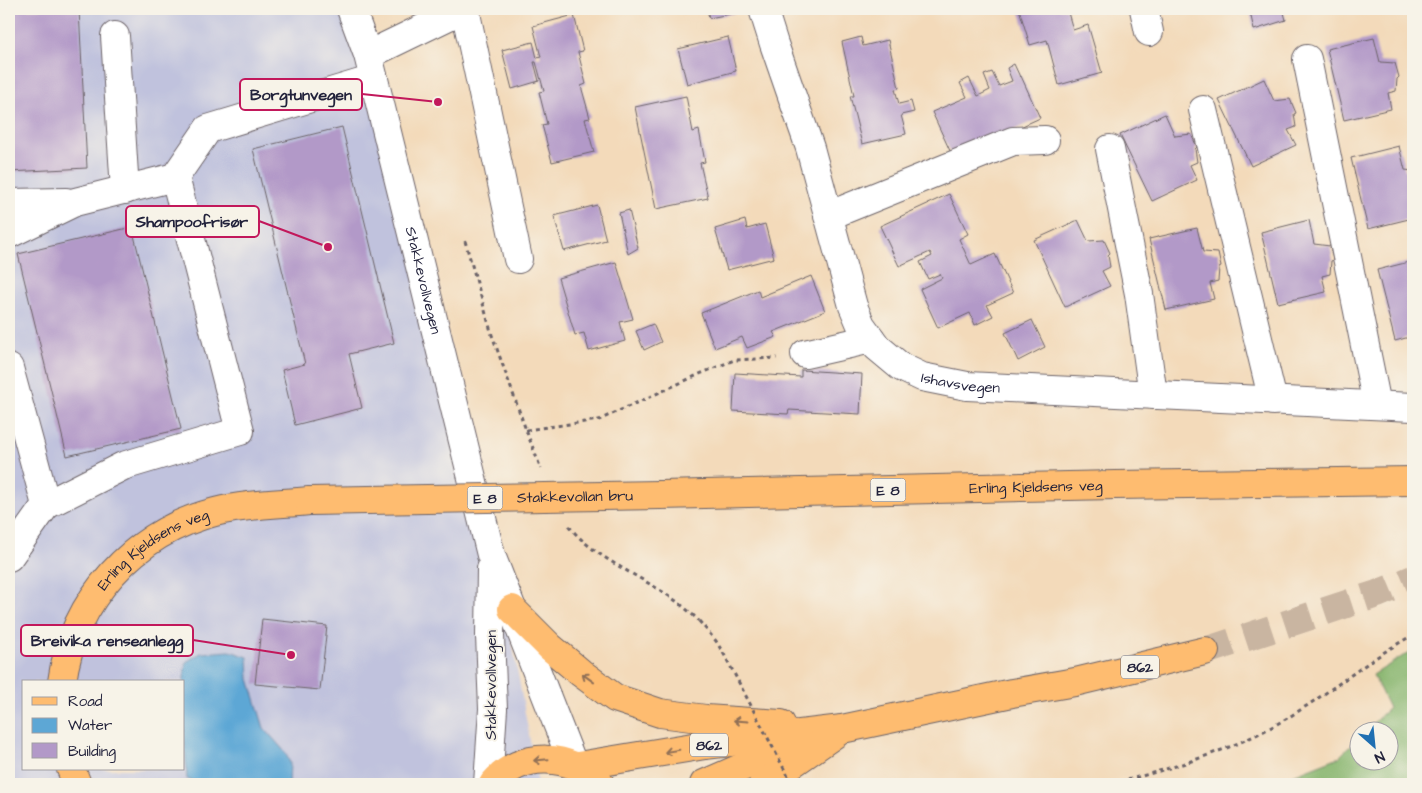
<svg xmlns="http://www.w3.org/2000/svg" width="1422" height="793" viewBox="0 0 1422 793" font-family="'Architects Daughter',sans-serif">
	<style>
		.industrial { fill: #c0c2dd; fill-rule: evenodd }
		.forest { fill: #88b66e; stroke: #556c54 }
		.water { fill: #5da7d5; stroke: #406488 }
		.building { fill: #b299c8 }
		.lines { fill: none; stroke-linecap: round; stroke-linejoin: round }
		.major-tunnel { stroke: #c9b5a1; stroke-width: 28; stroke-dasharray: 28 14; stroke-linecap: butt }
		.minor-casing { stroke: #6b6267; stroke-width: 30 }
		.major-casing { stroke: #6b6267; stroke-width: 30 }
		.highway-casing { stroke: #6b6267; stroke-width: 30 }
		.path { stroke: #6b6267; stroke-width: 3; stroke-dasharray: 4 4; stroke-linecap: butt }
		.minor { stroke: #fff; stroke-width: 28 }
		.major { stroke: #febc70; stroke-width: 28 }
		.highway { stroke: #febc70; stroke-width: 28 }
		.highway-bridge-casing { stroke: #6b6267; stroke-width: 30; stroke-linecap: butt }
		.path-bridge { stroke: #6b6267; stroke-width: 3; stroke-dasharray: 4 4; stroke-linecap: butt }
		.highway-bridge { stroke: #febc70; stroke-width: 28 }
		.oneway { stroke: #906f56 }
		.labels { text-anchor: middle; stroke-width: 4; stroke-linejoin: round; paint-order: stroke }
		.shield { fill: #f7f3e8; stroke: #62616f; stroke-width: 1 }
		.shield-label { font-size: 14px; font-weight: bold; fill: #22223b }
		.street-label { font-size: 15px; fill: #22223b; stroke: #f7f3e8 }
		.leader { fill: none; stroke: #c2185b; stroke-width: 2 }
		.callout-dot { fill: #c2185b; stroke: #f7f3e8; stroke-width: 2 }
		.callout { fill: #f7f3e8; stroke: #c2185b; stroke-width: 2 }
		.callout-label { font-size: 16px; text-anchor: middle; font-weight: bold; fill: #22223b }
	</style>
	<rect width="100%" height="100%" fill="#f7f3e8"/>
	<filter id="ink" filterUnits="userSpaceOnUse"><feTurbulence type="fractalNoise" baseFrequency=".02" numOctaves="2"/><feDisplacementMap in="SourceGraphic" scale="10" xChannelSelector="R" yChannelSelector="G"/><feConvolveMatrix kernelMatrix="1 2 1 2 8 2 1 2 1" color-interpolation-filters="sRGB"/></filter>
	<filter id="wash" filterUnits="userSpaceOnUse"><feTurbulence type="fractalNoise" baseFrequency=".0096" numOctaves="4" result="noise"/><feDisplacementMap in="SourceGraphic" scale="20" xChannelSelector="R" yChannelSelector="G"/><feGaussianBlur stdDeviation="1.12" result="paint"/><feColorMatrix in="noise" values="0 0 0 0 0 0 0 0 0 0 0 0 0 0 0 0 0 1.4 0 .05"/><feComposite in="paint" operator="in"/></filter>
	<g filter="url(#wash)">
		<rect width="100%" height="100%" fill="#f3daba"/>
		<path class="industrial" d="M9,9H365L480,466L538,784H9ZM24,682H184V769H24Z"/>
		<path class="forest" d="M1413,652V784L1412,778L1401,784H1270L1339,757L1359,737L1360,760H1390V730H1366L1389,708L1373,675L1403,656Z"/>
		<path class="water" d="M230,651L248,657L249,679L264,728L285,752L290,763L289,784H201L187,779C185,740 180,699 186,662L201,653Z"/>
		<g id="blocks">
			<g class="building">
				<path d="M9,9H79L87,168L9,172Z"/>
				<path d="M707,9H734L735,13L709,18Z"/>
				<path d="M1019,9H1067L1073,30L1088,25L1102,73L1059,85L1047,40L1030,45Z"/>
				<path d="M1248,9H1283L1286,20L1254,30L1250,12L1249,13Z"/>
				<path d="M574,15L583,51L578,52L586,84L581,86L590,118L585,119L594,152L552,162L542,125L547,124L539,92L544,91L536,62H534L539,81L512,89L502,50L533,42L537,58L541,57L533,26Z"/>
				<path d="M728,37L736,71L687,84L678,49Z"/>
				<path d="M861,37L863,46L888,40L899,88L895,89L899,104L911,101L914,112L901,115L906,134L862,144L850,96H854L842,42Z"/>
				<path d="M1374,38L1380,62L1395,63L1399,77L1397,79L1396,91L1388,93L1391,109L1344,120L1327,49Z"/>
				<path d="M1014,64L1020,77L1021,76L1040,118L996,138L951,153L932,112L967,97L960,83L969,78L978,96L990,90L984,75L992,72L999,86L1012,81L1007,68Z"/>
				<path d="M1264,79L1274,101L1290,99L1296,113L1294,114L1296,127L1288,130L1296,145L1251,166L1219,100Z"/>
				<path d="M686,96L693,132L699,130L705,162L700,163L708,198L656,209L635,107Z"/>
				<path d="M1165,114L1175,136L1191,134L1197,147L1195,149L1197,162L1190,165L1197,180L1152,201L1120,135Z"/>
				<path d="M342,127L394,343L349,354L362,408L295,425L282,370L305,364L253,149Z"/>
				<path d="M1399,146L1405,170L1413,171V218L1368,229L1351,158Z"/>
				<path d="M949,194L968,234L959,239L971,265L995,254L1013,293L987,305L993,316L975,325L970,313L938,328L920,289L942,278L940,274L928,279L920,262L932,256L930,252L899,266L880,226Z"/>
				<path d="M597,205L606,240L564,251L554,216Z"/>
				<path d="M629,210L638,248L628,254L619,213Z"/>
				<path d="M745,220L747,229L765,224L774,258L727,270L715,229Z"/>
				<path d="M1078,220L1088,241L1104,240L1110,253L1108,255L1110,267L1102,271L1110,286L1065,307L1034,240Z"/>
				<path d="M1309,220L1314,244L1330,246L1333,260L1331,261L1330,274L1322,276L1326,292L1278,303L1261,232Z"/>
				<path d="M132,227L181,429L67,456L18,254Z"/>
				<path d="M1197,228L1203,252L1218,253L1221,267L1219,268L1218,281L1210,283L1214,299L1166,310L1149,239Z"/>
				<path d="M1413,261V336L1395,341L1377,270Z"/>
				<path d="M616,262L633,319L620,322L625,341L589,351L584,333L575,335L558,278Z"/>
				<path d="M811,276L825,311L773,332L776,337L747,348L742,337L715,348L701,313L758,290L760,297Z"/>
				<path d="M1032,320L1045,347L1018,361L1005,333Z"/>
				<path d="M653,324L661,342L644,350L636,331Z"/>
				<path d="M801,370L862,374L860,414L789,410L788,414L733,411L735,373L801,377Z"/>
				<path d="M9,512L14,530L9,531Z"/>
				<path d="M262,619L327,626L320,690L255,684Z"/>
			</g>
		</g>
	</g>
	<g filter="url(#ink)">
		<use href="#blocks" fill-opacity="0" stroke="#6b6267" stroke-width="1"/>
		<g class="lines">
			<path class="major-tunnel" d="M1205,651L1377,594L1413,579"/>
			<g class="minor-casing">
				<g id="minor">
					<path id="s1" d="M351,9L368,55L491,555L573,764"/>
					<path d="M465,9L518,259"/>
					<path id="s2" d="M763,9L774,44L810,148L853,306L861,325L877,347L901,367L922,377L967,386L1413,407"/>
					<path d="M1144,9L1149,32"/>
					<path d="M115,36L125,190"/>
					<path d="M368,55L463,9"/>
					<path d="M1307,59L1377,405"/>
					<path d="M1203,110L1273,401"/>
					<path d="M1110,149L1139,294L1153,395"/>
					<path d="M9,203L66,202"/>
					<path d="M828,216L1013,141L1045,140"/>
					<path d="M9,234L75,202L175,177L208,129L374,79"/>
					<path d="M805,354L871,339"/>
					<path d="M9,368L46,505L9,557"/>
					<path d="M46,505L123,466L240,431L175,177"/>
					<path d="M488,784L493,709L490,636L491,569"/>
				</g>
			</g>
			<g class="major-casing">
				<g id="major">
					<path d="M512,609L550,647L581,673L615,698L660,713L706,719L781,724"/>
					<path d="M578,766L705,745L842,729L1012,693L1075,682L1205,651"/>
					<path d="M704,784L745,766L803,744"/>
				</g>
			</g>
			<g class="highway-casing">
				<g id="highway">
					<path id="s3" d="M660,495L1115,485L1413,481"/>
					<path id="s4" d="M62,682C73,599 135,532 215,512C246,504 278,504 309,501"/>
					<path d="M71,769L77,784"/>
					<path d="M493,784C521,750 571,753 600,784"/>
					<path d="M763,784L842,729"/>
				</g>
			</g>
			<g class="path">
				<path d="M465,241L492,335L526,430L541,469"/>
				<path d="M526,430L599,420L702,373L734,360L777,358"/>
				<path d="M569,526C590,554 633,573 663,592C676,600 688,610 699,621"/>
				<path d="M1112,784C1173,768 1235,750 1289,717C1332,691 1369,659 1413,635"/>
			</g>
			<use href="#minor" class="minor"/>
			<use href="#major" class="major"/>
			<use href="#highway" class="highway"/>
			<g class="highway-bridge-casing">
				<g id="highway-bridge">
					<path id="s5" d="M309,501L660,495"/>
				</g>
			</g>
			<path class="path-bridge" d="M699,621L716,641L725,656L792,784"/>
			<use href="#highway-bridge" class="highway-bridge"/>
		</g>
		<defs><path id="oneway-shaft" d="M-6 0H5M1.5-3L5.5 0L1.5 3" fill="none" stroke-width="1.6" stroke-linecap="round" stroke-linejoin="round" transform="scale(1.25)"/></defs>
		<g class="oneway">
			<use href="#oneway-shaft" transform="translate(588 678) rotate(-144)"/>
			<use href="#oneway-shaft" transform="translate(741 721) rotate(-176)"/>
			<use href="#oneway-shaft" transform="translate(672 751) rotate(170)"/>
			<use href="#oneway-shaft" transform="translate(541 760) rotate(175)"/>
		</g>
	</g>
	<g class="labels">
		<g class="shield">
			<rect x="870.5" y="478.5" width="35" height="23" rx="4"/>
			<rect x="467.5" y="486.5" width="35" height="23" rx="4"/>
			<rect x="1121" y="655.5" width="38" height="23" rx="4"/>
			<rect x="690" y="733.5" width="38" height="23" rx="4"/>
		</g>
		<g class="shield-label">
			<text x="888" y="495">E 8</text>
			<text x="485" y="503">E 8</text>
			<text x="1140" y="672">862</text>
			<text x="709" y="750">862</text>
		</g>
		<g class="street-label">
			<text dy="5" stroke="none"><textPath href="#s1" startOffset="281">Stakkevollvegen</textPath></text>
			<text dy="5" stroke="none"><textPath href="#s2" startOffset="452">Ishavsvegen</textPath></text>
			<text dy="5" stroke="none"><textPath href="#s3" startOffset="376">Erling Kjeldsens veg</textPath></text>
			<text dy="5" stroke="none"><textPath href="#s5" startOffset="266">Stakkevollan bru</textPath></text>
			<text dy="5" stroke="none"><textPath href="#s4" startOffset="169">Erling Kjeldsens veg</textPath></text>
			<text transform="translate(491 685) rotate(-90)" y="5">Stakkevollvegen</text>
		</g>
	</g>
	<path class="leader" d="M438 102L362 94M328 247L259 221M291 655L193 640"/>
	<g class="callout-dot">
		<circle cx="438" cy="102" r="5"/>
		<circle cx="328" cy="247" r="5"/>
		<circle cx="291" cy="655" r="5"/>
	</g>
	<g class="callout">
		<rect x="240" y="79" width="122" height="31" rx="5"/>
		<rect x="126" y="206" width="133" height="31" rx="5"/>
		<rect x="21" y="625" width="172" height="31" rx="5"/>
	</g>
	<g class="callout-label">
		<text x="301" y="100">Borgtunvegen</text>
		<text x="192" y="227">Shampoofrisør</text>
		<text x="107" y="646">Breivika renseanlegg</text>
	</g>
	<rect width="1422" height="793" fill="none" stroke="#f7f3e8" stroke-width="30"/>
	<rect x="22" y="680" width="162" height="90" fill="#f7f3e8" stroke="#a29fa3"/>
	<rect x="32" y="697" width="25" height="8" fill="#febc70" stroke="#a29fa3"/>
	<text x="68" y="706" font-size="15" fill="#22223b">Road</text>
	<rect x="32" y="718" width="25" height="15" fill="#5da7d5" stroke="#a29fa3"/>
	<text x="68" y="730" font-size="15" fill="#22223b">Water</text>
	<rect x="32" y="743" width="25" height="15" fill="#b299c8" stroke="#a29fa3"/>
	<text x="68" y="756" font-size="15" fill="#22223b">Building</text>
	<g transform="translate(1374 746) rotate(153)"><circle r="24" fill="#f7f3e8" stroke="#a29fa3"/>
	<path d="M0-4L9 19L0 12L-9 19Z" fill="#1f6fb2"/>
	<text y="-8" font-size="14" font-weight="bold" text-anchor="middle" fill="#22223b">N</text>
	</g>
</svg>
